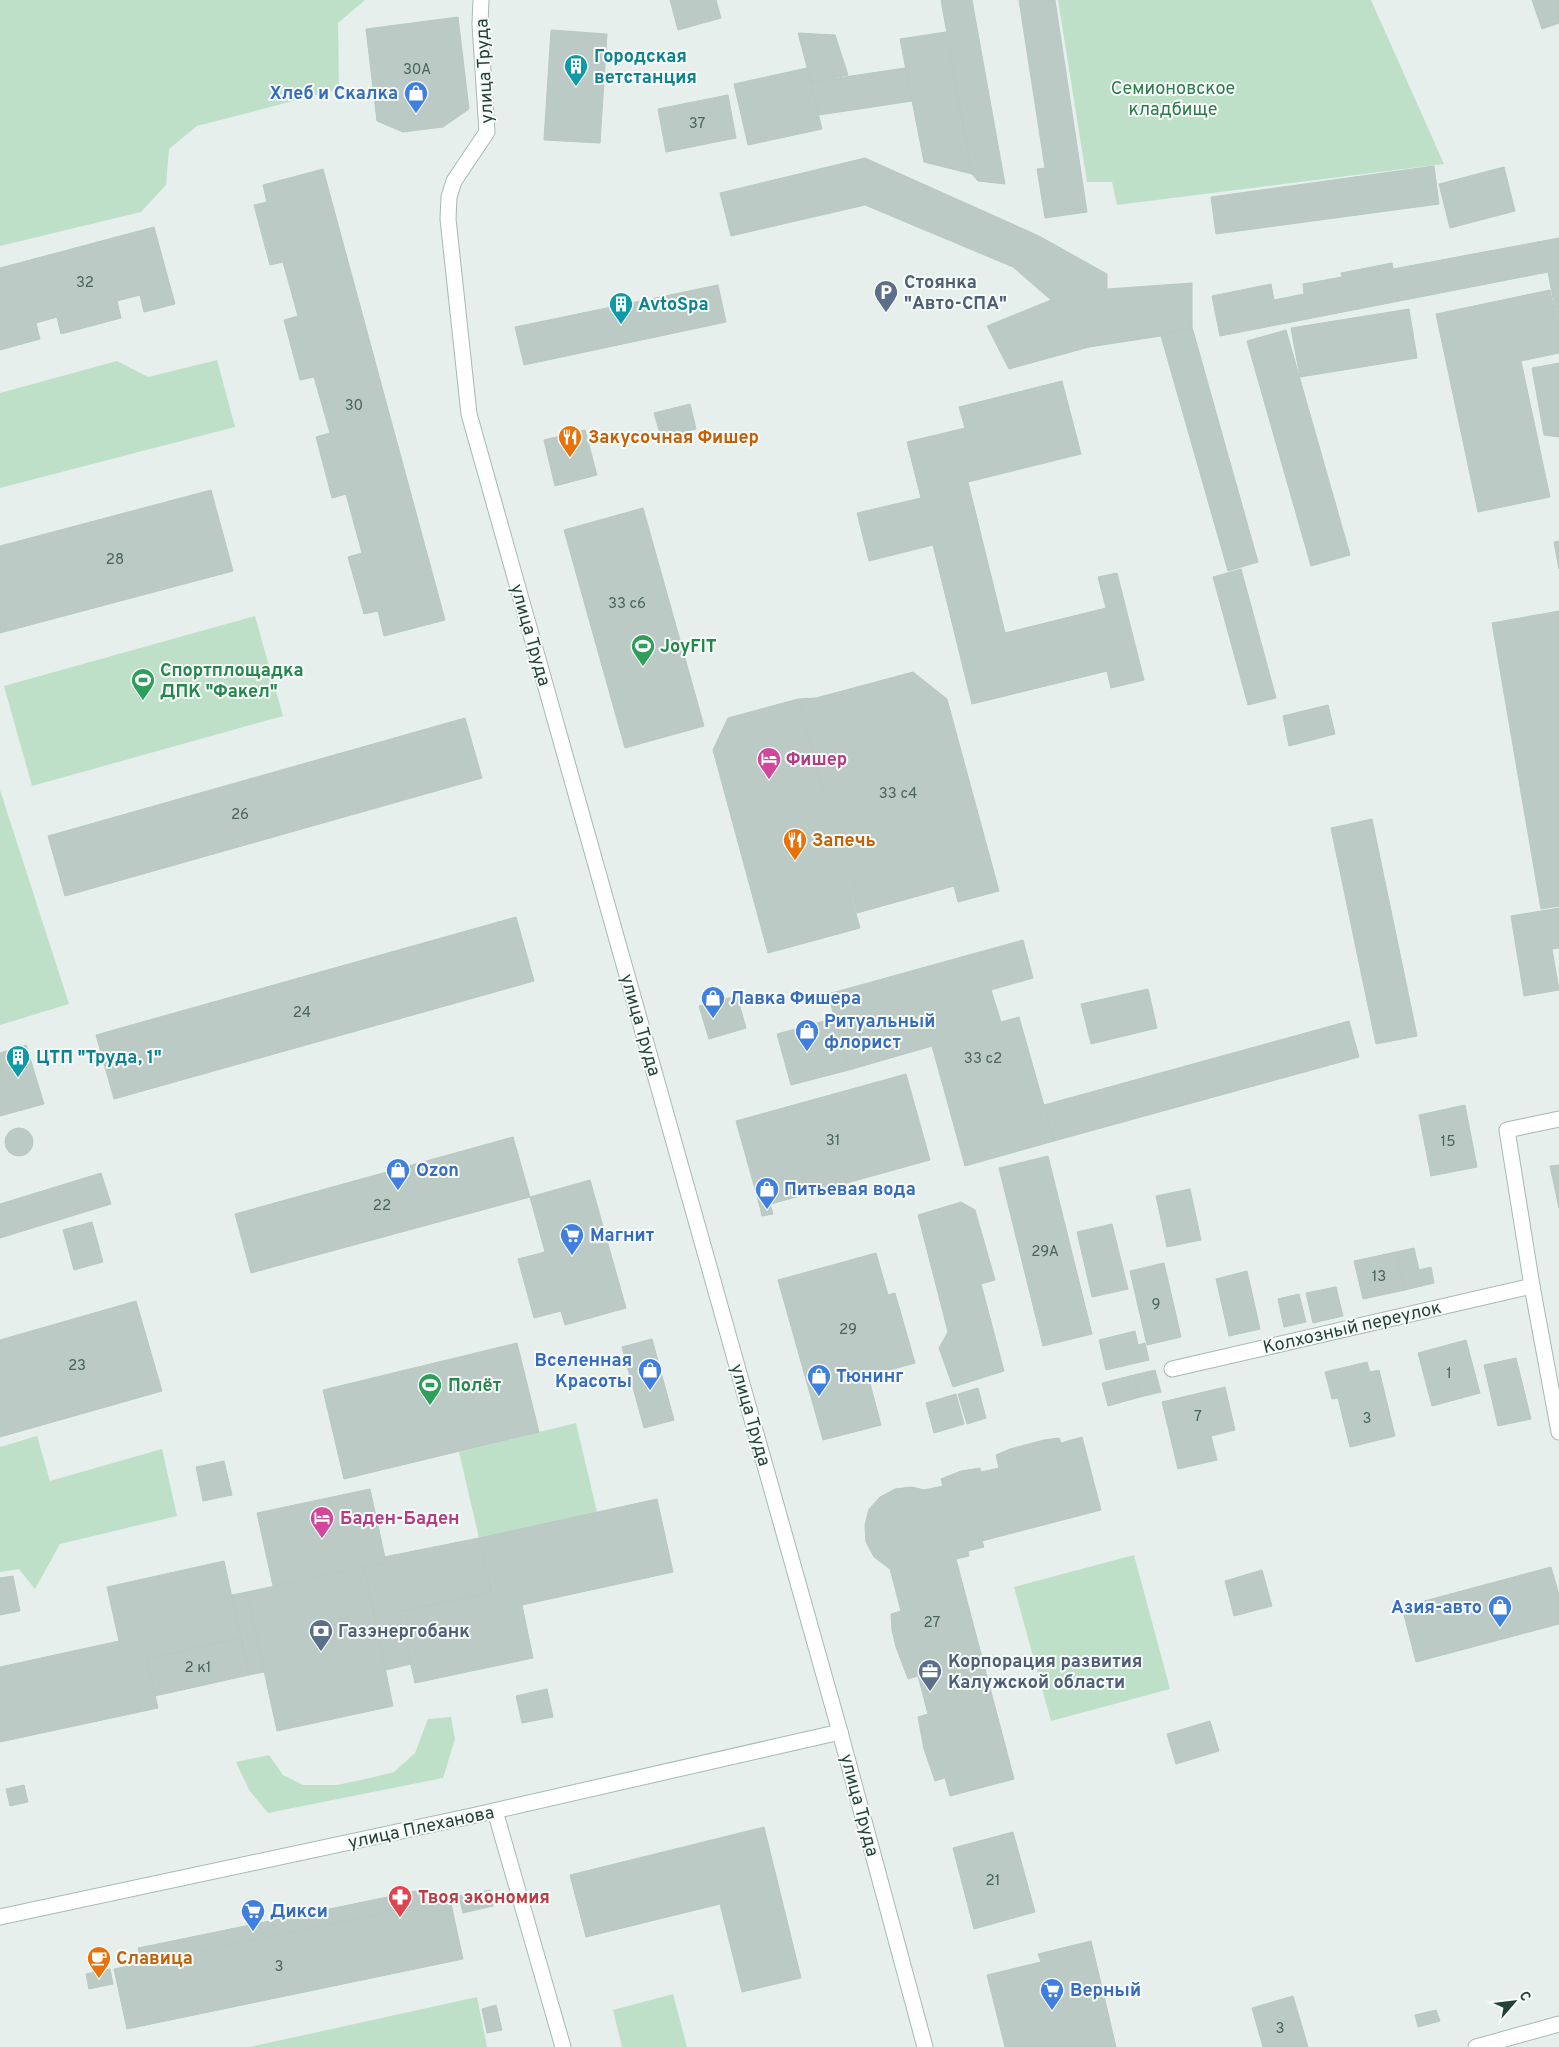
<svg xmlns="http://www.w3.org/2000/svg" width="1559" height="2047" viewBox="0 0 1559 2047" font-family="Overpass,sans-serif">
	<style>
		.green { fill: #bfe0c8 }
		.building { fill: #bbcac4; stroke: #b8c9c2 }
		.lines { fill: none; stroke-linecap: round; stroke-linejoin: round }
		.minor-casing { stroke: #a8b8b2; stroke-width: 17 }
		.tertiary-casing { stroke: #a8b8b2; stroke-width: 17 }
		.secondary-casing { stroke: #a4bbb3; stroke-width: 17 }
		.minor { stroke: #fff; stroke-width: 15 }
		.tertiary { stroke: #fff; stroke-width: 15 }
		.secondary { stroke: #fff; stroke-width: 15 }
		.labels { text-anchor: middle; stroke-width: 4; stroke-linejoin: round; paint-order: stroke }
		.number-label { font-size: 15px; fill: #4a645c }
		.culture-label { font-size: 18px; font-weight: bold; fill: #0d838f; stroke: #f7fbf9; text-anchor: start }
		.street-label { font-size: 18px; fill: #24423a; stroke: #f7fbf9 }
		.park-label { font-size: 18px; fill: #2d7a4b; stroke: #f7fbf9 }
		.shop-label { font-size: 18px; font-weight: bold; fill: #366cbe; stroke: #f7fbf9; text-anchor: start }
		.service-label { font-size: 18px; font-weight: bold; fill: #4e5e75; stroke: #f7fbf9; text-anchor: start }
		.food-label { font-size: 18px; font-weight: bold; fill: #c56008; stroke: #f7fbf9; text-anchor: start }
		.leisure-label { font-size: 18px; font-weight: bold; fill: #27864d; stroke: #f7fbf9; text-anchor: start }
		.hotel-label { font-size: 18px; font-weight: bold; fill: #b23c85; stroke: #f7fbf9; text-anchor: start }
		.health-label { font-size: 18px; font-weight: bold; fill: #be3a42; stroke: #f7fbf9; text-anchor: start }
	</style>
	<rect width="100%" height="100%" fill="#e6efeb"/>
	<g class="green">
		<path d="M0,0H365L338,23L339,89L197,126L169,149L166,185L141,212L0,246Z"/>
		<path d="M1058,0H1371L1444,164L1117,205L1112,182H1087Z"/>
		<path d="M217,360L235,427L0,488V393L117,361L148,377Z"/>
		<path d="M255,616L283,716L32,786L4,686Z"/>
		<path d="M0,790L69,1004L0,1025Z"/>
		<path d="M576,1423L597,1512L479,1538L459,1452Z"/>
		<path d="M37,1436L50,1481L162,1449L177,1516L60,1544L35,1589L19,1569L0,1572V1447Z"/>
		<path d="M1134,1555L1170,1689L1051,1721L1014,1587Z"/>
		<path d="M451,1717L455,1739L443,1778L268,1813L249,1790L236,1762L269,1755L283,1775L303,1785H337L370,1778L394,1772L415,1753L428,1719Z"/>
		<path d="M673,1994L687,2047H622L613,2010Z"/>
		<path d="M477,1997L487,2047H250Z"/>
	</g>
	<g class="building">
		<path d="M670,0H716L721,18L678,30Z"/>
		<path d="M941,0H972L1005,184L978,181L972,174Z"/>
		<path d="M1019,0H1055L1087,212L1045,218L1037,169L1045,168Z"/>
		<path d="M1532,0H1559V23L1542,29Z"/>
		<path d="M458,17L469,109L443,127L403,132L377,121L366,29Z"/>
		<path d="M551,30L607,34L600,143L544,140Z"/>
		<path d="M946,32L972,174L924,162L900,39Z"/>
		<path d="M798,33L835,35L848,75L811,82Z"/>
		<path d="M807,68L822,129L748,145L734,84Z"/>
		<path d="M905,68L912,101L819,115L811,82Z"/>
		<path d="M728,95L736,138L666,152L658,109Z"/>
		<path d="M865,158L1039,236L1107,274V289L1192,283V327L1161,336L1089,347L1009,369L987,326L1051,300L1013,267L865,205L731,236L720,193Z"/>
		<path d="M1434,166L1439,204L1216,234L1211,197Z"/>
		<path d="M1504,167L1515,211L1450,228L1439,184Z"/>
		<path d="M323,169L445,620L384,636L378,611L364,614L348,557L362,553L346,494L332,498L316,437L330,433L314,377L300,380L284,320L298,316L283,262L270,265L254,205L267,202L263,185Z"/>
		<path d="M154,227L175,304L144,312L140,295L117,301L121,318L61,334L57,317L36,323L40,339L0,350V268Z"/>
		<path d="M1559,238V330L1548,272L1220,336L1212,296L1271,284L1274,300L1304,294L1303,284L1342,277L1341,273L1392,263L1393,269Z"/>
		<path d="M718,285L726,322L524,365L515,327Z"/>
		<path d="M1550,290L1559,333V353L1521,361L1550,497L1478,512L1436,314Z"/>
		<path d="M1409,309L1417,358L1300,377L1291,328Z"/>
		<path d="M1192,327L1258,562L1228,571L1161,336Z"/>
		<path d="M1286,330L1350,555L1311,566L1247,341Z"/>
		<path d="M1559,363V437L1544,435L1532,368Z"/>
		<path d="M1062,381L1081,454L968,482L1005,633L1106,608L1098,577L1117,573L1144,680L1111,688L1107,671L972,704L933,545L869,561L857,513L921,498L907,442L965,428L959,407Z"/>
		<path d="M690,404L696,429L661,437L654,413Z"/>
		<path d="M585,430L597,475L555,486L544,440Z"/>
		<path d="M211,490L233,571L0,633V546Z"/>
		<path d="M643,508L704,726L625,748L564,530Z"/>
		<path d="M1559,541V569L1554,542Z"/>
		<path d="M1241,569L1276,698L1248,705L1213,577Z"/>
		<path d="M1559,611V906L1541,909L1492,623Z"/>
		<path d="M913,672L947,699L999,891L958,902L954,886L857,913L798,699L816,698Z"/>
		<path d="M798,699L860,928L768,953L713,750L728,718Z"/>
		<path d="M1328,705L1335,734L1289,746L1283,716Z"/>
		<path d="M465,718L482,778L65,896L48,836Z"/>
		<path d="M1372,819L1417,1036L1376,1044L1331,828Z"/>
		<path d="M1559,908V948L1552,949L1559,990L1524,996L1511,916Z"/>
		<path d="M516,917L534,981L114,1099L96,1035Z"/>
		<path d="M1023,940L1033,978L991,990L1001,1022L1019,1017L1054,1141L965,1166L932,1046L849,1070L828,994Z"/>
		<path d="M1148,989L1157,1028L1091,1044L1081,1004Z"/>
		<path d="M737,996L746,1028L709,1039L699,1006Z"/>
		<path d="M835,1018L849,1070L791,1085L777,1034Z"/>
		<path d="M1349,1021L1359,1057L1054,1141L1044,1105Z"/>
		<path d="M26,1045L44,1104L0,1116V1053Z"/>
		<path d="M906,1074L930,1160L760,1207L736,1121Z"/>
		<path d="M1465,1105L1477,1167L1431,1176L1419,1115Z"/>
		<circle cx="19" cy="1142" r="14"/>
		<path d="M513,1137L530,1197L251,1273L235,1214Z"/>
		<path d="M1048,1156L1092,1334L1043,1346L999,1168Z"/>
		<path d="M1559,1165V1208L1550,1166Z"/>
		<path d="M101,1173L111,1204L0,1238V1204Z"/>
		<path d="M590,1180L626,1308L565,1325L561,1311L534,1318L518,1259L545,1252L530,1197Z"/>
		<path d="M1190,1189L1201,1240L1167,1247L1156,1196Z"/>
		<path d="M961,1202L975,1210L995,1280L981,1284L1004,1371L953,1387L939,1348L948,1332L918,1215Z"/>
		<path d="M770,1204L773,1214L762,1216L760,1207Z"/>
		<path d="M92,1222L103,1262L74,1270L63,1230Z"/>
		<path d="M1112,1224L1128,1289L1092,1297L1077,1232Z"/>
		<path d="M1414,1248L1419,1270L1431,1267L1434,1283L1405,1290L1396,1252Z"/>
		<path d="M1396,1252L1405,1290L1363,1299L1354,1261Z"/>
		<path d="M876,1253L888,1295L895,1293L915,1363L868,1376L881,1425L823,1440L778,1280Z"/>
		<path d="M1164,1263L1181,1337L1147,1345L1130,1271Z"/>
		<path d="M1247,1271L1260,1329L1229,1336L1216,1279Z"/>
		<path d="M1336,1287L1343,1316L1313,1323L1306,1293Z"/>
		<path d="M1299,1294L1306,1322L1284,1327L1278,1299Z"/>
		<path d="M136,1301L162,1391L0,1437V1340Z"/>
		<path d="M1135,1331L1138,1345L1145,1343L1149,1360L1106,1370L1099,1340Z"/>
		<path d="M652,1339L674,1420L644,1428L622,1347Z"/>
		<path d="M1466,1340L1480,1393L1432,1406L1418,1353Z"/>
		<path d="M517,1343L539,1432L344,1479L323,1390Z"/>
		<path d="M1516,1358L1531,1419L1498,1426L1484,1365Z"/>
		<path d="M1367,1362L1370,1372L1379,1370L1395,1436L1350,1447L1338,1398L1332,1399L1325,1372Z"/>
		<path d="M1155,1370L1161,1392L1140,1397L1134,1375Z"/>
		<path d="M1134,1375L1140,1397L1108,1406L1102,1383Z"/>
		<path d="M1225,1387L1235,1430L1211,1436L1217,1460L1178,1469L1162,1402Z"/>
		<path d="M978,1388L986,1418L967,1424L958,1394Z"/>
		<path d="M956,1394L964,1424L934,1433L926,1403Z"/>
		<path d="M1082,1437L1101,1510L982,1541L984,1547L968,1551L969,1556L956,1559L1014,1779L950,1796L945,1778L935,1781L924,1749L918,1717L928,1714L918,1676L908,1679L896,1647L892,1630L891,1614L901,1611L890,1569L874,1557L866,1542L865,1525L869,1509L880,1497L895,1489L912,1487L924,1490L943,1486L941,1479L961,1471L980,1468L981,1472L999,1468L996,1455L1010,1449L1044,1440L1059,1438L1061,1443Z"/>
		<path d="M224,1461L232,1495L203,1501L196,1467Z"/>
		<path d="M370,1489L386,1562L273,1586L257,1513Z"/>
		<path d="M657,1499L673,1572L522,1605L533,1658L415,1683L399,1612L491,1592L479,1538Z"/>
		<path d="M479,1538L491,1592L399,1612L411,1664L386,1670L364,1567L386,1562L384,1557Z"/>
		<path d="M224,1561L241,1638L147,1659L158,1708L0,1742V1667L119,1641L107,1587Z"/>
		<path d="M364,1567L393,1706L277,1731L247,1592Z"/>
		<path d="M1551,1567L1559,1595V1624L1416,1662L1402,1607Z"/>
		<path d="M1262,1570L1272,1606L1234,1616L1225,1581Z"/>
		<path d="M13,1576L20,1611L0,1615V1578Z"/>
		<path d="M247,1592L264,1672L249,1675L232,1595Z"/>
		<path d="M241,1638L249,1675L155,1696L147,1659Z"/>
		<path d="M547,1689L553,1717L522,1723L516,1696Z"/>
		<path d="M1210,1721L1219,1751L1176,1764L1167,1734Z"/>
		<path d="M24,1785L28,1802L10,1806L6,1789Z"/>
		<path d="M764,1827L801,1978L742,1992L720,1904L586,1937L570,1875Z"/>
		<path d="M1013,1832L1035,1912L974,1929L953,1848Z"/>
		<path d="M421,1890L424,1905L141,1963L138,1948L294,1916L293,1911L314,1907L315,1912Z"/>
		<path d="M490,1890L493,1906L463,1913L459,1896Z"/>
		<path d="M450,1899L463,1959L127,2029L114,1969Z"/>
		<path d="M1091,1941L1116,2047H1005L987,1975L1041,1962L1038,1954Z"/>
		<path d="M110,1969L113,1984L89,1989L86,1974Z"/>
		<path d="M1293,1996L1308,2047H1263L1252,2008Z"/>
		<path d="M496,2005L502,2030L487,2033L482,2009Z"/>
		<path d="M1436,2010L1440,2021L1418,2027L1415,2015Z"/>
	</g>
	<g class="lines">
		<g class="minor-casing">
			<g id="minor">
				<path d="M481,0L480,24L487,132L454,181L449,197L448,219L469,414L840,1732"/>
				<path d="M1559,1119L1507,1130L1532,1286L1559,1432"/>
				<path d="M1172,1369L1532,1286"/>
				<path d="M495,1811L563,2047"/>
			</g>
		</g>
		<g class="tertiary-casing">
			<g id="tertiary">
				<path d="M840,1732L925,2047"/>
				<path d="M1476,2047L1559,2024"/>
			</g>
		</g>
		<g class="secondary-casing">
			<path id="secondary" d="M0,1917L476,1815L840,1732"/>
		</g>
		<use href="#minor" class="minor"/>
		<use href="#tertiary" class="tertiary"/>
		<use href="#secondary" class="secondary"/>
	</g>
	<defs>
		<g id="building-pin" transform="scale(1.25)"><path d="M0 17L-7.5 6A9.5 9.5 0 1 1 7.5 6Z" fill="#0f9aa8" stroke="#f7fbf9"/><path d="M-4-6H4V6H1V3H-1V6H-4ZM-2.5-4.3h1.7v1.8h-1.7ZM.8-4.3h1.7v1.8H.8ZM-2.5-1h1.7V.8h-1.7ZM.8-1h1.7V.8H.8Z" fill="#fff"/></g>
		<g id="shop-pin" transform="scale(1.25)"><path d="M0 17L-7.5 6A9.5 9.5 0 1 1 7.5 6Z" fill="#3f7fe0" stroke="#f7fbf9"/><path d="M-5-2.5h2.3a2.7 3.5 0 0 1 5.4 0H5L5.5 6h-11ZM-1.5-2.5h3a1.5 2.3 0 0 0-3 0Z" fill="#fff"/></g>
		<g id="parking-pin" transform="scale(1.25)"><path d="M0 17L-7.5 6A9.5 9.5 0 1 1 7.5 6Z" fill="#5c6f8a" stroke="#f7fbf9"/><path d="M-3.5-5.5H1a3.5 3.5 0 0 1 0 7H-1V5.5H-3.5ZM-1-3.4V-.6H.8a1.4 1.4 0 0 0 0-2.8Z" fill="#fff"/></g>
		<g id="restaurant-pin" transform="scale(1.25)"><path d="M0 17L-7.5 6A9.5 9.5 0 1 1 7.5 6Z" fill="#e8710a" stroke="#f7fbf9"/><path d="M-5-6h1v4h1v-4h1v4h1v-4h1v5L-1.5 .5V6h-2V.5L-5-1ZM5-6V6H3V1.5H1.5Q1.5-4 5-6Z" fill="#fff"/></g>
		<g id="stadium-pin" transform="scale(1.25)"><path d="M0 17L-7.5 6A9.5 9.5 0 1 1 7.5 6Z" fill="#2e9e5b" stroke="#f7fbf9"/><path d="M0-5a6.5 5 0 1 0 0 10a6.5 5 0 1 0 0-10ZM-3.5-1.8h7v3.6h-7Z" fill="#fff"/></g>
		<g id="hotel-pin" transform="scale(1.25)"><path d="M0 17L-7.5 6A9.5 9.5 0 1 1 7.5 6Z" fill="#d1479c" stroke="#f7fbf9"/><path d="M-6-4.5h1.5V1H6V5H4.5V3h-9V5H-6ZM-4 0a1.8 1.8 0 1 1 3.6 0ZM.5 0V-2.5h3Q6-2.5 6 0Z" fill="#fff"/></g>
		<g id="supermarket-pin" transform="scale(1.25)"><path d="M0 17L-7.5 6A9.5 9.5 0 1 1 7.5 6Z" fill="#3f7fe0" stroke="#f7fbf9"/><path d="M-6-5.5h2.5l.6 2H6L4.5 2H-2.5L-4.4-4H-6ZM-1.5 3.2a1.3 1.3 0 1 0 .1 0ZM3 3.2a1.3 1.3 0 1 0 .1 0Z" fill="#fff"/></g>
		<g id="bank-pin" transform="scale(1.25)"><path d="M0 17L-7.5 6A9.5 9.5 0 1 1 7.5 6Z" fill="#5c6f8a" stroke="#f7fbf9"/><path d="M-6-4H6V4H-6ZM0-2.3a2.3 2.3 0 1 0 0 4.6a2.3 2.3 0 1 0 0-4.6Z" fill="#fff"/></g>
		<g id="office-pin" transform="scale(1.25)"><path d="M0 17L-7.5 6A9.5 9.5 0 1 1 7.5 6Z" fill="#5c6f8a" stroke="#f7fbf9"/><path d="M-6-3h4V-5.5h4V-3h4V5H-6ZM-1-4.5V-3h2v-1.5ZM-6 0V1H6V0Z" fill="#fff"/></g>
		<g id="pharmacy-pin" transform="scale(1.25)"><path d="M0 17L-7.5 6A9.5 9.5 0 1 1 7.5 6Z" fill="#e0444e" stroke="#f7fbf9"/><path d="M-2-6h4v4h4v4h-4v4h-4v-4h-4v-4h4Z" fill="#fff"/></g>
		<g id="cafe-pin" transform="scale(1.25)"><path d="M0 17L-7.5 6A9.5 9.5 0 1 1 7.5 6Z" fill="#e8710a" stroke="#f7fbf9"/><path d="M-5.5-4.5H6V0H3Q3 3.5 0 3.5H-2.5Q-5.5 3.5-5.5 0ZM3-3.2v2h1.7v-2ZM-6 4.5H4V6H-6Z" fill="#fff"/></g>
	</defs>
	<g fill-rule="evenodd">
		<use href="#building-pin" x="576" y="66"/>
		<use href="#shop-pin" x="416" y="93"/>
		<use href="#parking-pin" x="886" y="292"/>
		<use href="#building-pin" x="621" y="304"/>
		<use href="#restaurant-pin" x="570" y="437"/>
		<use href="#stadium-pin" x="643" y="646"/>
		<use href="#stadium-pin" x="143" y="680"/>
		<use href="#hotel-pin" x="769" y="759"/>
		<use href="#restaurant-pin" x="795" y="840"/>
		<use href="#shop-pin" x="713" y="998"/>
		<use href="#shop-pin" x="807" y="1031"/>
		<use href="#building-pin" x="18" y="1057"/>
		<use href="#shop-pin" x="398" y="1170"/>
		<use href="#shop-pin" x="767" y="1189"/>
		<use href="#supermarket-pin" x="572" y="1235"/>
		<use href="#shop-pin" x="650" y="1370"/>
		<use href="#shop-pin" x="819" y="1376"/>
		<use href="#stadium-pin" x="430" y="1385"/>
		<use href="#hotel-pin" x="322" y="1518"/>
		<use href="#shop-pin" x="1500" y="1607"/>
		<use href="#bank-pin" x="321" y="1631"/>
		<use href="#office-pin" x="930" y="1671"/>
		<use href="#pharmacy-pin" x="400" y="1897"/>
		<use href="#supermarket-pin" x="253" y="1911"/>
		<use href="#cafe-pin" x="99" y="1958"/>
		<use href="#supermarket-pin" x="1052" y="1990"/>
	</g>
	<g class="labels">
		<g class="number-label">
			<text x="417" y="74">30А</text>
			<text x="697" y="128">37</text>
			<text x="85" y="287">32</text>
			<text x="354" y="410">30</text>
			<text x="115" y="564">28</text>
			<text x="627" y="608">33 с6</text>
			<text x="898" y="798">33 с4</text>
			<text x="240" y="819">26</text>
			<text x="302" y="1017">24</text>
			<text x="983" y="1063">33 с2</text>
			<text x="833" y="1145">31</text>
			<text x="1448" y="1146">15</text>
			<text x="382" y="1210">22</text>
			<text x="1045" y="1256">29А</text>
			<text x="1379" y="1281">13</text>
			<text x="1156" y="1309">9</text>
			<text x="848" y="1334">29</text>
			<text x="77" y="1370">23</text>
			<text x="1449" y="1378">1</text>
			<text x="1198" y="1421">7</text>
			<text x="1367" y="1423">3</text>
			<text x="932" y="1627">27</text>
			<text x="198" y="1672">2 к1</text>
			<text x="993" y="1885">21</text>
			<text x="279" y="1971">3</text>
			<text x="1280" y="2033">3</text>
		</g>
		<g class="culture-label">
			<text x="594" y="62">Городская<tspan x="594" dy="21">ветстанция</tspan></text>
			<text x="638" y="310">AvtoSpa</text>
			<text x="36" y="1063">ЦТП "Труда, 1"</text>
		</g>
		<g class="street-label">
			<text transform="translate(484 71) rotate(-93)" y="6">улица Труда</text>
			<text transform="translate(531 635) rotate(74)" y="6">улица Труда</text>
			<text transform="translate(641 1025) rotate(74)" y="6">улица Труда</text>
			<text transform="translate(1352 1327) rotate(-13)" y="6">Колхозный переулок</text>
			<text transform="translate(751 1415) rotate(74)" y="6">улица Труда</text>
			<text transform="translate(860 1805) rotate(75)" y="6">улица Труда</text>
			<text transform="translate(421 1827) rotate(-12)" y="6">улица Плеханова</text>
		</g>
		<g class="park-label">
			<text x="1173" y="94">Семионовское<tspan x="1173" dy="21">кладбище</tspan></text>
		</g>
		<g class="shop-label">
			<text x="398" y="99" text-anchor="end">Хлеб и Скалка</text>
			<text x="730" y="1004">Лавка Фишера</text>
			<text x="824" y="1027">Ритуальный<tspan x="824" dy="21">флорист</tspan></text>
			<text x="416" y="1176">Ozon</text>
			<text x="784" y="1195">Питьевая вода</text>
			<text x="590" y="1241">Магнит</text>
			<text x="632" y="1366" text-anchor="end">Вселенная<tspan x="632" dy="21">Красоты</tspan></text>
			<text x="836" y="1382">Тюнинг</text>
			<text x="1482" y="1613" text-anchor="end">Азия-авто</text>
			<text x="270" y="1917">Дикси</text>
			<text x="1070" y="1996">Верный</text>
		</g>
		<g class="service-label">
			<text x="904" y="288">Стоянка<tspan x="904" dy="21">"Авто-СПА"</tspan></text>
			<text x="338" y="1637">Газэнергобанк</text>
			<text x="948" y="1667">Корпорация развития<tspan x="948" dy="21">Калужской области</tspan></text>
		</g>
		<g class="food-label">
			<text x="588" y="443">Закусочная Фишер</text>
			<text x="812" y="846">Запечь</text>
			<text x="116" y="1964">Славица</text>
		</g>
		<g class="leisure-label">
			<text x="660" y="652">JoyFIT</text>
			<text x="160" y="676">Спортплощадка<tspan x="160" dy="21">ДПК "Факел"</tspan></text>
			<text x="448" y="1391">Полёт</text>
		</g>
		<g class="hotel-label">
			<text x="786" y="765">Фишер</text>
			<text x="340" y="1524">Баден-Баден</text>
		</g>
		<g class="health-label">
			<text x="418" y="1903">Твоя экономия</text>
		</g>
	</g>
	<g transform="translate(1514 2002) rotate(62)" stroke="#f7fbf9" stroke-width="4" paint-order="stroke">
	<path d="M0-4L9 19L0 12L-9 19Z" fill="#24423a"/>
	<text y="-8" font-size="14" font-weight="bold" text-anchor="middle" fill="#24423a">С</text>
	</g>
</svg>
